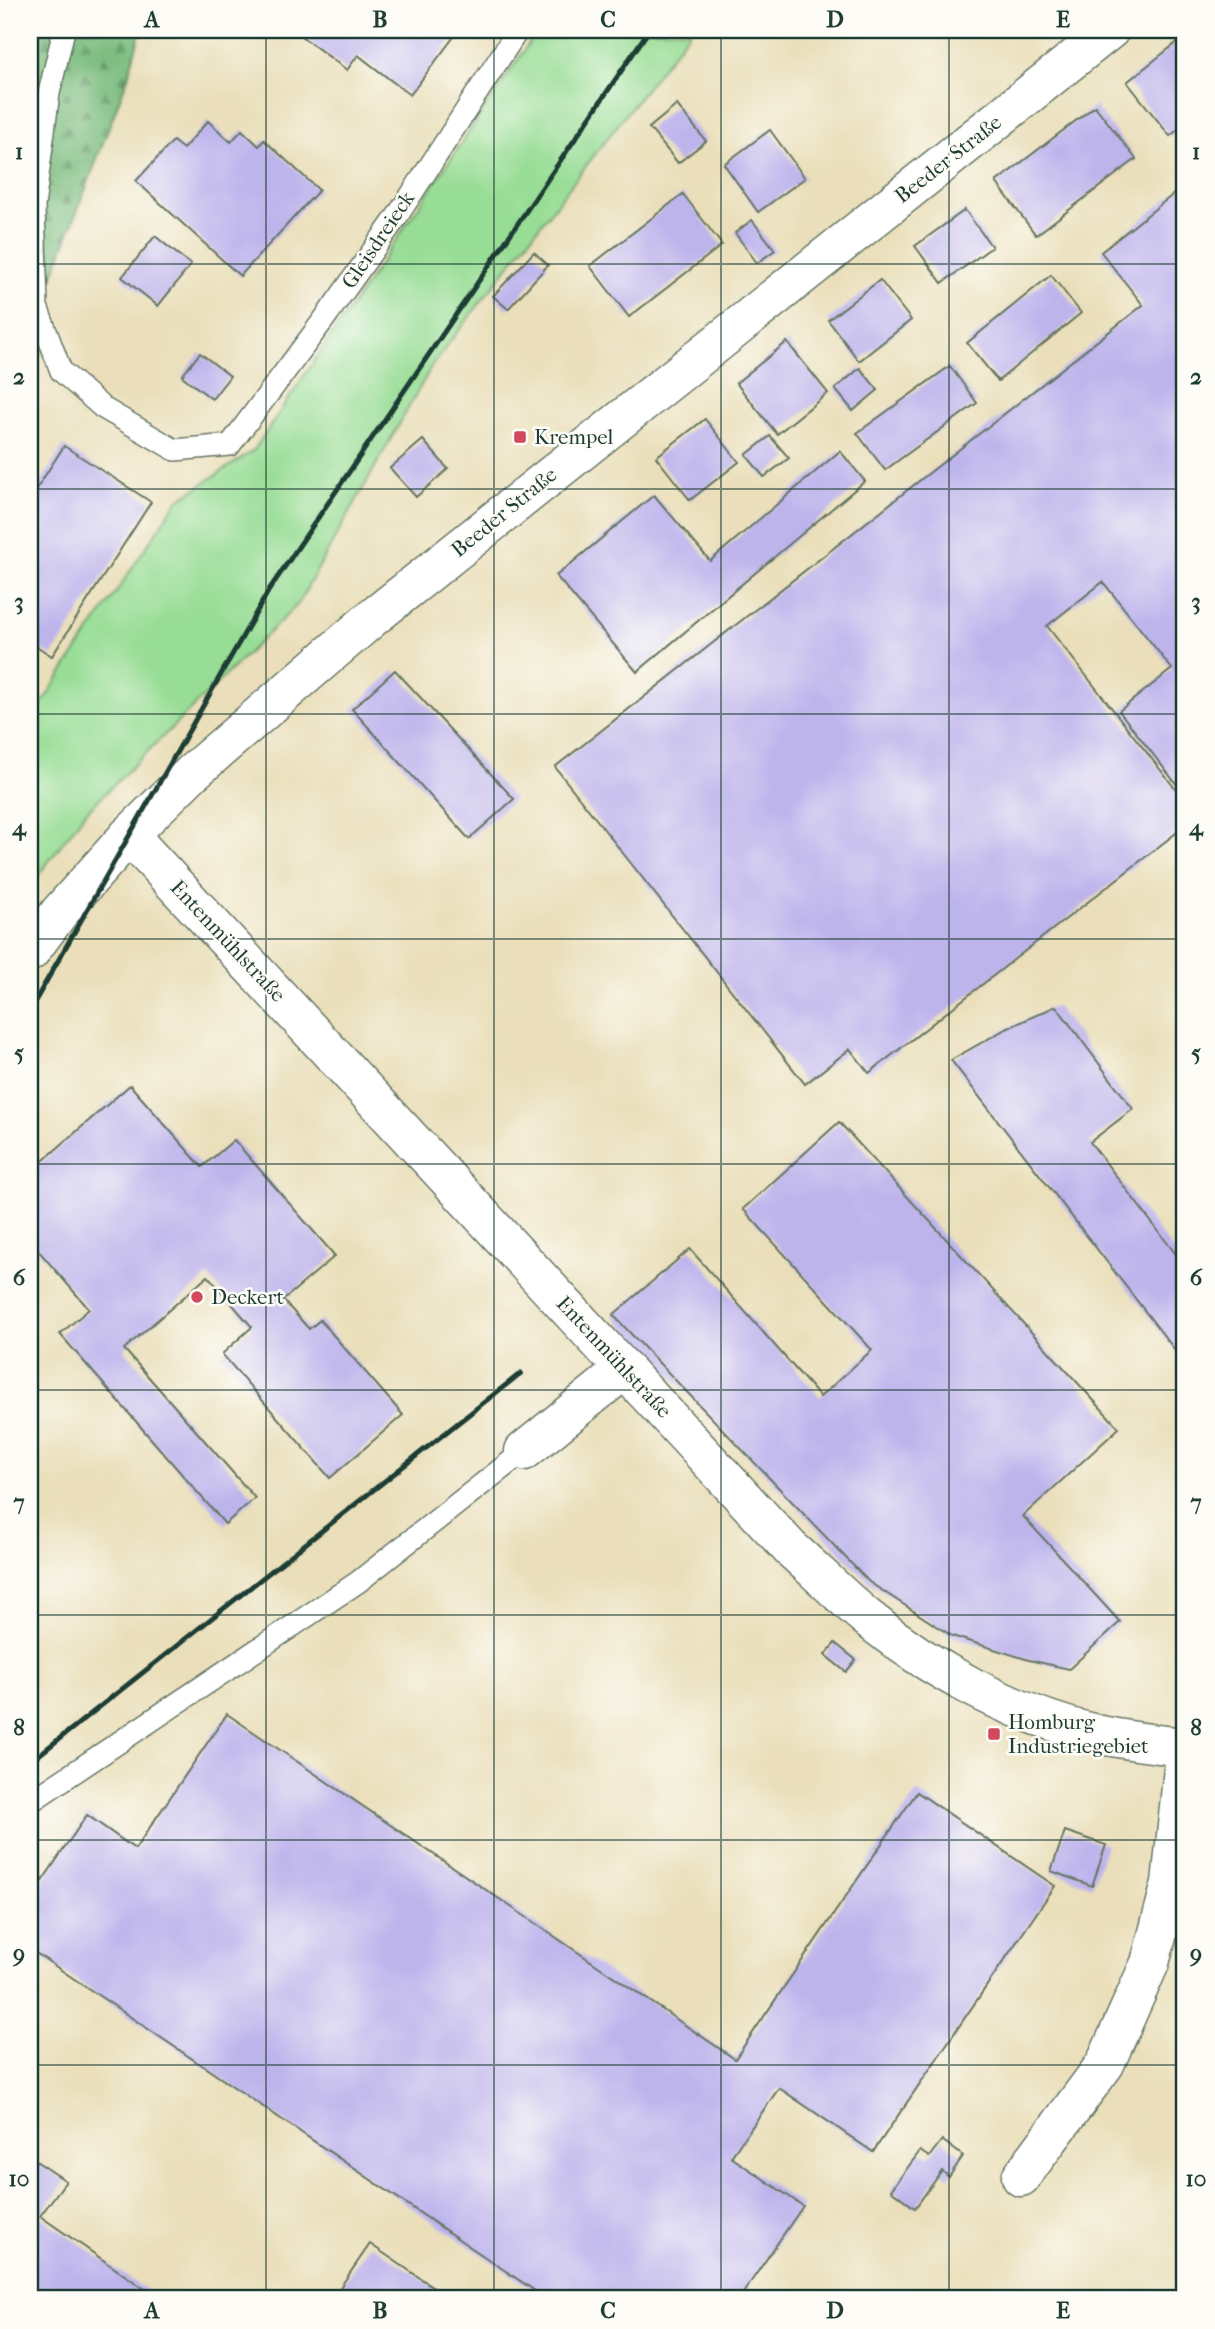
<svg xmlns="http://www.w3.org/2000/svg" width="1215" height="2329" viewBox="0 0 1215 2329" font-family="'IM FELL French Canon',serif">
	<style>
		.green { fill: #98dd95; stroke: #5c8d64; stroke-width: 2 }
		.forest { fill: url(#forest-firs); stroke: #4c7c59; stroke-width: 2 }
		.building { fill: #bdb4ec }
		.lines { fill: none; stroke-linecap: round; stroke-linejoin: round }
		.service-casing { stroke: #667663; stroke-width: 24 }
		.minor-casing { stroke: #667663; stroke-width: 41 }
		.tertiary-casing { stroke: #667663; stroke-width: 41 }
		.service { stroke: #fff; stroke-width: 21 }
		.minor { stroke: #fff; stroke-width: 38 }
		.tertiary { stroke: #fff; stroke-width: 38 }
		.rail { stroke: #1f3d34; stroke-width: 5 }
		.grid { fill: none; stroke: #1f3d34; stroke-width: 2; stroke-opacity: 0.55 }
		.poi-dot { fill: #d1495b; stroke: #fdfcf7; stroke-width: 2.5 }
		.labels { text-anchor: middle; stroke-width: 5; stroke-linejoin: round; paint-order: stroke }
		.street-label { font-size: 21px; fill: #1f3d34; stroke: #fdfcf7 }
		.poi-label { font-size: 21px; fill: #1f3d34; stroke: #fdfcf7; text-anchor: start }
		.neatline { fill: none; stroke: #1f3d34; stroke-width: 2.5 }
		.grid-label { font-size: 23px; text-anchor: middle; font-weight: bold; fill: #1f3d34 }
	</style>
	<defs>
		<pattern id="forest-firs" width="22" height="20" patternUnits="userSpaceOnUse" patternTransform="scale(1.75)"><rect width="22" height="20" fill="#7abc7e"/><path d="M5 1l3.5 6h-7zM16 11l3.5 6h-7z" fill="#639a68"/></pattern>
	</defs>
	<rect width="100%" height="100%" fill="#fdfcf7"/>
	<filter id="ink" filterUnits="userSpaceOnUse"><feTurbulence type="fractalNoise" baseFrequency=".0143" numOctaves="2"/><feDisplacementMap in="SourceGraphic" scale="14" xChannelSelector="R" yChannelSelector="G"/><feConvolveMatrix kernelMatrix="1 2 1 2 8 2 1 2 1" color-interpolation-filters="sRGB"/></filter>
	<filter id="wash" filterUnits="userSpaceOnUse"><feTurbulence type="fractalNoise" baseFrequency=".00686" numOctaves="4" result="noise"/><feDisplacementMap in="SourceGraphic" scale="28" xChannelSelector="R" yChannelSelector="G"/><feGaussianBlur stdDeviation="1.57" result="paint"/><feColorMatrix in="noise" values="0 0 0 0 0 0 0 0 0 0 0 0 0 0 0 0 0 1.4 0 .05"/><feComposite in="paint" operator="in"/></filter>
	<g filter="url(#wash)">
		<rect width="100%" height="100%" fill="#eadfba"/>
		<path class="green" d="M538,30H691L433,364L298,604L84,814L30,887V721L177,501L254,450Z"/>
		<path class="forest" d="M30,30H141L128,77L30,336Z"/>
		<g id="blocks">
			<g class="building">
				<path d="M293,30H459L410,95L358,55L347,70Z"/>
				<path d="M1185,36V124L1170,136L1127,82Z"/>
				<path d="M677,105L706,141L678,163L649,128Z"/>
				<path d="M1095,106L1136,159L1036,235L996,182Z"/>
				<path d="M208,121L231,142L242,130L259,146L264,140L319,190L240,276L136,181L173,141L183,149Z"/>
				<path d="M770,130L805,178L758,212L724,164Z"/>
				<path d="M1185,185V795L1119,711L1172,669L1103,582L1047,626L1185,801V826L869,1073L850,1049L805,1084L555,767L1143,305L1101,252Z"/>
				<path d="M683,194L722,245L629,317L590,266Z"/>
				<path d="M965,210L992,247L942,283L915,246Z"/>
				<path d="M752,220L775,250L757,263L735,233Z"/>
				<path d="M155,236L191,265L158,306L122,277Z"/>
				<path d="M534,252L548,265L508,309L493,296Z"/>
				<path d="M1051,275L1081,313L998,381L967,343Z"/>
				<path d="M880,280L911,320L859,361L828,320Z"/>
				<path d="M787,342L828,393L777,434L736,383Z"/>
				<path d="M200,353L230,376L212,399L182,376Z"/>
				<path d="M950,366L977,403L885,470L857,433Z"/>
				<path d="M860,368L878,390L853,411L835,389Z"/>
				<path d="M705,419L739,462L690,500L656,457Z"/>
				<path d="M770,436L789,458L764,477L746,455Z"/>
				<path d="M423,440L448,469L416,497L390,468Z"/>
				<path d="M64,446L151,502L52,656L30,642V499Z"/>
				<path d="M840,451L865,481L637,672L556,576L654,495L710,561Z"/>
				<path d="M395,670L514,799L469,839L352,709Z"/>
				<path d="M1056,1006L1133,1109L1090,1142L1185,1266V1363L951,1060L1004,1030Z"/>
				<path d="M130,1085L202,1167L234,1140L335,1256L283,1300L309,1329L320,1320L403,1415L330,1478L222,1354L252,1327L208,1276L124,1349L255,1498L225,1524L60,1334L89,1309L30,1241V1172Z"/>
				<path d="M839,1122L1119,1428L1023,1516L1120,1622L1069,1669L1029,1660L952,1636L869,1582L613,1315L690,1249L820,1397L872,1350L743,1209Z"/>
				<path d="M835,1643L856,1660L846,1672L825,1655Z"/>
				<path d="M227,1714L735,2059L917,1792L1055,1886L873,2152L779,2088L731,2157L803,2206L739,2299H547L30,1949V1899L87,1815L135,1849Z"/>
				<path d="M1065,1831L1106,1845L1092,1886L1051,1871Z"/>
				<path d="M942,2140L963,2156L949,2177L942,2171L915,2208L891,2190L920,2151L929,2157Z"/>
				<path d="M30,2157L66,2181L40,2216L159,2299H36L30,2295Z"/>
				<path d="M370,2244L451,2299H332Z"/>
			</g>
		</g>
	</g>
	<g filter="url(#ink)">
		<use href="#blocks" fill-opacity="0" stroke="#667663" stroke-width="2"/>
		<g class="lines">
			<g class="service-casing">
				<g id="service">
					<path d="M64,30L49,93L34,206L37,307L61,371L103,408L175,450L230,445L325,318L396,218L518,30"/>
					<path d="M30,1802L358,1582L524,1451"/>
				</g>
			</g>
			<g class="minor-casing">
				<g id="minor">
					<path d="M129,835L790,1548C815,1570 839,1594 865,1616C930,1670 1013,1714 1096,1734C1125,1740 1155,1744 1185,1747"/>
					<path d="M524,1451L625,1369"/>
					<path d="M1021,2177L1105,2064L1150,1963L1171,1883L1185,1749"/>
				</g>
			</g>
			<g class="tertiary-casing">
				<path id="tertiary" d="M30,952L59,913L129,835L192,773L371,619L1110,30"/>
			</g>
			<use href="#service" class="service"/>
			<use href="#minor" class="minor"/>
			<use href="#tertiary" class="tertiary"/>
			<g class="rail">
				<path d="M30,1010L269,590L649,30"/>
				<path d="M30,1762L521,1373"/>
			</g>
		</g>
	</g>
	<path class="grid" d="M266,30V2299M494,30V2299M721,30V2299M949,30V2299M30,264H1185M30,489H1185M30,714H1185M30,939H1185M30,1164H1185M30,1390H1185M30,1615H1185M30,1840H1185M30,2065H1185"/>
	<g class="poi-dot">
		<rect x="513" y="430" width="14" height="14" rx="3.5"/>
		<circle cx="197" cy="1297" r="7"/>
		<rect x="987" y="1727" width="14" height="14" rx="3.5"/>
	</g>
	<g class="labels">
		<g class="street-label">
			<text transform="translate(948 159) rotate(-38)" y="7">Beeder Straße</text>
			<text transform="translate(378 240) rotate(-56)" y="7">Gleisdreieck</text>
			<text transform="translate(504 512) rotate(-39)" y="7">Beeder Straße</text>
			<text transform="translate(228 941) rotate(47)" y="7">Entenmühlstraße</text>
			<text transform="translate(614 1357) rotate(47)" y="7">Entenmühlstraße</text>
		</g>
		<g class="poi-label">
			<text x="534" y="444">Krempel</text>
			<text x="211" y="1304">Deckert</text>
			<text x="1008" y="1729">Homburg<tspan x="1008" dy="24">Industriegebiet</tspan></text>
		</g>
	</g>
	<rect width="1215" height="2329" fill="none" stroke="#fdfcf7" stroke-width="77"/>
	<rect x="38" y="38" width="1138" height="2252" class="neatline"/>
	<g class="grid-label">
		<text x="152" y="27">A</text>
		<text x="380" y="27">B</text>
		<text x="608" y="27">C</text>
		<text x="835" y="27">D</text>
		<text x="1063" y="27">E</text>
		<text x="19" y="159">1</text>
		<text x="1196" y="159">1</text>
		<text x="19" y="384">2</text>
		<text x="1196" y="384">2</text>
		<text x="19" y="609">3</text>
		<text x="1196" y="609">3</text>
		<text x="19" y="835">4</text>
		<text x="1196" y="835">4</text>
		<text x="19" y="1060">5</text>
		<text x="1196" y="1060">5</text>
		<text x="19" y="1285">6</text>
		<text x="1196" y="1285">6</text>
		<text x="19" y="1510">7</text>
		<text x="1196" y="1510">7</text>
		<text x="19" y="1735">8</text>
		<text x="1196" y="1735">8</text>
		<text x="19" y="1961">9</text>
		<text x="1196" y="1961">9</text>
		<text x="19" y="2186">10</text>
		<text x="1196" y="2186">10</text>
		<text x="152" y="2318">A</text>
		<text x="380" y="2318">B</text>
		<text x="608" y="2318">C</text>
		<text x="835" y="2318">D</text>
		<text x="1063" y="2318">E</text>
	</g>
</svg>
